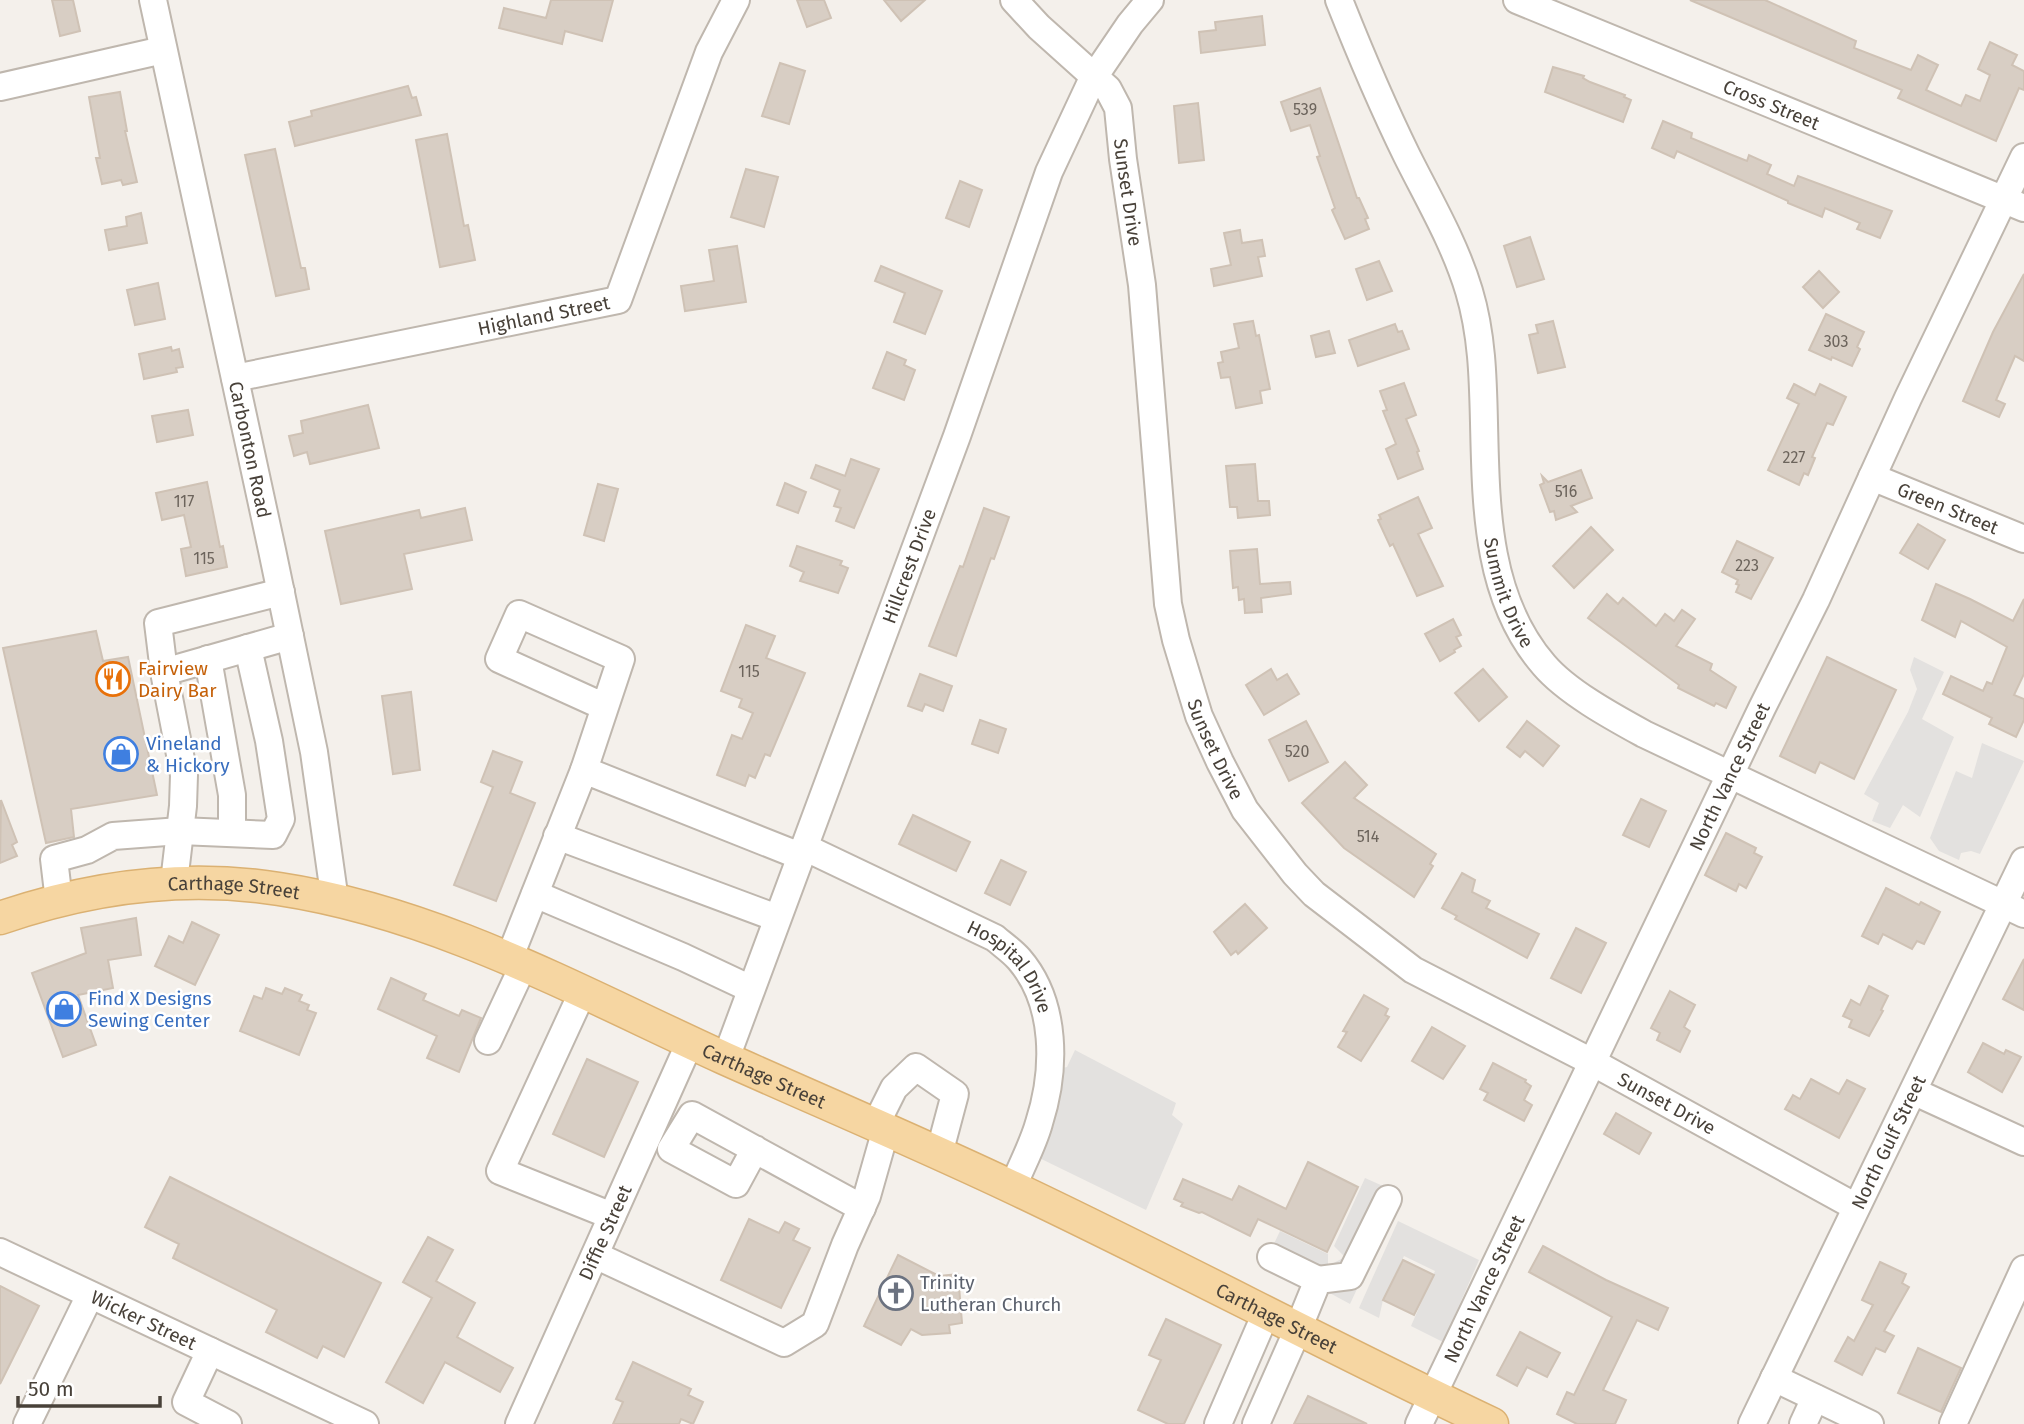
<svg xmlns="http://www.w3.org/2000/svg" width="2024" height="1424" viewBox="0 0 2024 1424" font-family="'Fira Sans',sans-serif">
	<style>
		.parking { fill: #e3e1df }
		.building { fill: #d8cec4; stroke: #cfc2b5; stroke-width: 2 }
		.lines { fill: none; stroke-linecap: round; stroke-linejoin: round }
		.minor-casing { stroke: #bfb7ae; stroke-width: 30 }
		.major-casing { stroke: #dbb172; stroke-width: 35 }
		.minor { stroke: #fff; stroke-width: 26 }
		.major { stroke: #f6d6a2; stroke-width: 32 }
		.labels { text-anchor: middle; stroke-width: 5; stroke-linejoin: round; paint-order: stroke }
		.number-label { font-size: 16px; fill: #6c645c }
		.street-label { font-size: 19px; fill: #484139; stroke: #fff }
		.food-label { font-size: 19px; fill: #c56008; stroke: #fff; text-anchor: start }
		.shop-label { font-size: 19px; fill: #366cbe; stroke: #fff; text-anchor: start }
		.worship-label { font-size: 19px; fill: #5b616d; stroke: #fff; text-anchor: start }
	</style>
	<rect width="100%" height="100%" fill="#f4f0eb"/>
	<g class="parking">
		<path d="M1914,657L1944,672L1922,719L1954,737L1920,817L1903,805L1890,828L1872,821L1879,803L1864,794L1908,712L1917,689L1910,670Z"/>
		<path d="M1982,743L2024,761L1980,854L1971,851L1961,853L1959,860L1939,851L1930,838L1956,771L1972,778Z"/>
		<path d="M1075,1050L1176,1103L1172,1115L1183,1124L1146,1210L1027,1152L1050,1071L1067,1067Z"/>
		<path d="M1365,1178L1401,1194L1350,1304L1326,1291L1305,1284L1272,1248L1280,1231L1328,1254V1266L1345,1257L1334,1246Z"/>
		<path d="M1398,1221L1479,1260L1443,1342L1411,1326L1435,1271L1404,1256L1383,1300L1379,1318L1359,1308Z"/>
	</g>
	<g class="building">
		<path d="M52,0H73L80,31L60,36Z"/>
		<path d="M551,0H613L602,41L565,31L562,44L499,28L504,8L546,18Z"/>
		<path d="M797,0H824L831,18L807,27Z"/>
		<path d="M884,0H925L901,21Z"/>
		<path d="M1690,0H1765L1856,41L1854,48L1911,70L1918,55L1938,65L1926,90L1961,106L1966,95L1980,101L1990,75L1978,69L1990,42L2017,55L2012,65L2024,71V90L2019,88L1996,141L1898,98L1902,90Z"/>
		<path d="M1262,16L1265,45L1201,53L1199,32L1216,30L1215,22Z"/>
		<path d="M780,63L805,71L789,124L762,116Z"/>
		<path d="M1553,67L1584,76L1583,78L1590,82L1625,95L1624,97L1631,100L1623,122L1545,92Z"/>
		<path d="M408,86L412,98L416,97L421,115L295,146L289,122L312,116L311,111Z"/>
		<path d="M1320,88L1357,198H1359L1368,218L1365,219L1369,229L1345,239L1332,210L1335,208L1317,157L1320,156L1310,125L1291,131L1281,102Z"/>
		<path d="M120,92L127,131H125L137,182L123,185L121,180L102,184L96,158H100L89,97Z"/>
		<path d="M1198,103L1204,160L1179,163L1174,106Z"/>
		<path d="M1663,121L1692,133L1691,138L1732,155L1747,161L1749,155L1771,165L1767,174L1794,186L1798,176L1892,211L1880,238L1857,229L1860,223L1825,208L1822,217L1788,203V201L1677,151L1674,158L1652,148Z"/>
		<path d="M447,134L464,226L468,225L475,260L440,267L416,140Z"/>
		<path d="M275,149L301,268H305L309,289L276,296L245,155Z"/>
		<path d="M746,169L778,177L764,227L731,217Z"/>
		<path d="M960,181L982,190L969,227L946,218Z"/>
		<path d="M141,213L147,243L109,250L105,230L127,226L126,217Z"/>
		<path d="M1240,230L1242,243L1262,240L1265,256L1258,257L1262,276L1214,286L1211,269L1231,265L1224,233Z"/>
		<path d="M1530,237L1544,279L1517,287L1504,246Z"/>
		<path d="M737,246L746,302L685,311L681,286L714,281L709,250Z"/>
		<path d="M1379,261L1392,291L1367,300L1356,269Z"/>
		<path d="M881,266L942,291L925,334L894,322L905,293L875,281Z"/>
		<path d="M1819,271L1839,292L1823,308L1803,287Z"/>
		<path d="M2024,274V361L2015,356L1996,400L2005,404L1999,417L1963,401L1993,332Z"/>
		<path d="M158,283L165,319L135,325L127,290Z"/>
		<path d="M1826,314L1864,332L1857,347L1860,349L1852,366L1832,357L1831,360L1809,350Z"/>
		<path d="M1253,321L1256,336L1259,335L1270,389L1260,391L1262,403L1236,408L1230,377L1221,378L1218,363L1223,362L1221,352L1239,348L1234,324Z"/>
		<path d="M1553,321L1565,367L1538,373L1529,335L1538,333L1536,325Z"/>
		<path d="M1395,324L1398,332L1402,331L1409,349L1358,366L1349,340Z"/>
		<path d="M1329,331L1335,353L1316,357L1311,336Z"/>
		<path d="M171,347L172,351L179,349L183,367L176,368L177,372L144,379L139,354Z"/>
		<path d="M887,352L906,360L904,365L915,370L904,400L873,388Z"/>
		<path d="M1404,383L1416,415L1406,419L1419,451L1417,452L1423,469L1398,479L1386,449L1396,444L1383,411L1387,410L1380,391Z"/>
		<path d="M1794,384L1815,395L1820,384L1846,397L1833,425L1827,423L1812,457L1815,458L1808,475L1804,473L1799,485L1768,470L1799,404L1787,398Z"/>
		<path d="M368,405L379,448L310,464L307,452L294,456L289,436L303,433L301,421Z"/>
		<path d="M188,410L193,435L157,442L152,416Z"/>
		<path d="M851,459L879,469L854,528L836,521L841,508L834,506L840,490L811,478L816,465L845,476Z"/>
		<path d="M1255,464L1258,501H1269L1270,515L1238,518L1237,507H1230L1226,466Z"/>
		<path d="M1581,470L1592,498L1571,506L1577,512L1556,520L1554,511L1550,512L1540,485L1544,483L1542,476L1548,482Z"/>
		<path d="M207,482L220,547L223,546L227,567L186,576L181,549L191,547L184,515L162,520L156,493Z"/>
		<path d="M785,483L806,492L798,513L777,505Z"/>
		<path d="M598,484L618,489L604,541L584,535Z"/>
		<path d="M1418,497L1432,528L1418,534L1443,586L1417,596L1393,544L1390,546L1378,520L1381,519L1379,515Z"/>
		<path d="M465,508L472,540L404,554L412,589L341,604L325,531L419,510L421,518Z"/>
		<path d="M984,508L1009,517L994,559L991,558L956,656L929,646L960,566L963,567Z"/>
		<path d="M1918,524L1945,540L1928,569L1900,553Z"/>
		<path d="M1591,527L1613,550L1574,588L1553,566Z"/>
		<path d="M1737,541L1773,558L1751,599L1736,592L1739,585L1736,584L1738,580L1722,572Z"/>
		<path d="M797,546L842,561L840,565L848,568L838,593L800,581L804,572L790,566Z"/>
		<path d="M1257,549L1260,584L1290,582L1291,594L1261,598L1262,612L1245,613L1244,599L1239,600L1238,587L1233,588L1230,551Z"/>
		<path d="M1936,584L1970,599L2013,621L2024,599V674L2014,695L2024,699V720L2016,737L1989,724L1992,718L1943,694L1951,676L1983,691L1987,682L1992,684L2007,647L1961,621L1955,637L1922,620Z"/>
		<path d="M1607,594L1618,604L1623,598L1656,626L1665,614L1674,621L1682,610L1695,619L1676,646L1712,664L1710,670L1736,687L1726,708L1716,703L1714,706L1678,688L1679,685L1588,618Z"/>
		<path d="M1453,619L1461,635L1456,637L1461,646L1454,650L1455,652L1440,661L1425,634Z"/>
		<path d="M746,625L775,636L766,658L805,673L770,756L765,754L755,778L749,775L745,786L717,775L732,735L742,739L753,713L739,707L742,699L721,691Z"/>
		<path d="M96,631L103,661L128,657L157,795L71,809L74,837L46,843L3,648Z"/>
		<path d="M1827,657L1896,690L1854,779L1820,762L1815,773L1780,756Z"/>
		<path d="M1271,669L1277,680L1287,674L1299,694L1264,715L1246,685Z"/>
		<path d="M1483,669L1507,697L1479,721L1455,693Z"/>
		<path d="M920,674L952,686L943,711L925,704L922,711L908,706Z"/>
		<path d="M411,692L420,770L393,774L382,696Z"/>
		<path d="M980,720L1006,729L998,753L972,744Z"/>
		<path d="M1306,721L1328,762L1289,781L1269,740Z"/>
		<path d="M1527,721L1559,746L1543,766L1525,751L1520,757L1507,747Z"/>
		<path d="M493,751L522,762L510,793L535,803L496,901L454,885L493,787L481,782Z"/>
		<path d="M1345,762L1367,785L1354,798L1436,854L1430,864L1433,866L1414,897L1344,848L1302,803Z"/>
		<path d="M1641,799L1666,811L1649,847L1623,835Z"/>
		<path d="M1,800L17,842L12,845L17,856L0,863Z"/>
		<path d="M913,815L970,842L956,871L899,844Z"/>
		<path d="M1726,833L1756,848L1754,853L1762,857L1746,888L1739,884L1736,891L1705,875Z"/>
		<path d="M1001,860L1026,872L1010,905L985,893Z"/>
		<path d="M1462,873L1475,880L1472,892L1490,901L1486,908L1539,934L1527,958L1455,919L1457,916L1442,908Z"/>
		<path d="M1886,888L1919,905L1921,902L1940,912L1924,944L1917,941L1912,949L1883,934L1878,944L1862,936Z"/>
		<path d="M1245,904L1267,928L1238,954L1236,951L1231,955L1214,932Z"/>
		<path d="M136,918L141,955L108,960L113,988L78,995L96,1045L63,1057L32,973L86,953L81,928Z"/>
		<path d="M192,922L219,935L195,985L155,966L169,936L183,943Z"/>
		<path d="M1576,928L1606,943L1581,993L1551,978Z"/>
		<path d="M2024,959V1010L2003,999Z"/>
		<path d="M391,978L426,994L423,1000L459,1016L462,1010L481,1018L459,1072L427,1058L437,1036L378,1009Z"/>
		<path d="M1869,986L1888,996L1881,1010L1883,1011L1869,1036L1849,1027L1852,1020L1843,1016L1851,1000L1860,1005Z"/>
		<path d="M266,988L282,994L285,988L302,995L299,1001L309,1005L307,1010L316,1013L299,1055L240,1031L254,996L262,999Z"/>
		<path d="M1670,991L1695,1005L1684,1027L1690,1031L1680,1052L1657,1040L1660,1033L1651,1028Z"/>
		<path d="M1364,995L1388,1009L1385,1015L1389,1017L1361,1061L1338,1047L1347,1032L1343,1031Z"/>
		<path d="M1432,1027L1465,1046L1443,1079L1412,1061Z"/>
		<path d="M1983,1043L2004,1054L2006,1050L2021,1057L2002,1092L1968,1072Z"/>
		<path d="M587,1059L638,1082L604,1157L553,1134Z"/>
		<path d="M1493,1063L1526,1080L1525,1082L1531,1086L1524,1100L1532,1105L1524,1121L1484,1100L1488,1093L1480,1089Z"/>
		<path d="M1811,1079L1839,1094L1847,1080L1865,1089L1839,1138L1785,1109L1793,1095L1800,1099Z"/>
		<path d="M1616,1113L1651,1133L1639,1154L1604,1134Z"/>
		<path d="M1308,1162L1358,1187L1327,1252L1258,1219L1250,1236L1202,1212L1199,1213L1181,1206L1183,1203L1174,1199L1183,1179L1232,1200L1239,1186L1286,1209Z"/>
		<path d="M170,1177L381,1283L344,1357L323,1346L317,1358L266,1332L277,1310L173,1258L179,1244L145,1227Z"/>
		<path d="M749,1219L779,1233L785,1222L799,1229L793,1240L810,1248L781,1308L721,1280Z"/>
		<path d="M428,1237L453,1250L436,1281L475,1303L457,1337L513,1368L500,1392L445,1362L423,1403L386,1382L432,1298L403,1282Z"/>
		<path d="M1543,1246L1606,1280L1668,1308L1658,1330L1637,1320L1603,1390L1626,1400L1615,1424H1577L1557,1414L1567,1392L1574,1395L1612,1317L1529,1272Z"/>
		<path d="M898,1255L939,1276L958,1274L962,1323L949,1325L950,1333L922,1335L911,1329L901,1345L864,1326Z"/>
		<path d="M1403,1260L1434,1275L1414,1315L1383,1300Z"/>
		<path d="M1880,1262L1906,1274L1902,1283L1909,1287L1884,1331L1894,1336L1885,1352L1876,1348L1862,1375L1835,1361L1848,1337L1854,1341L1873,1305L1862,1300Z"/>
		<path d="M0,1286L39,1306L0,1384Z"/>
		<path d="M1166,1319L1221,1345L1184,1424H1168L1138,1410L1161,1360L1149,1355Z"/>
		<path d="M1520,1332L1560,1353L1547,1377L1527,1367L1517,1386L1497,1375Z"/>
		<path d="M1918,1348L1961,1368L1941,1412L1898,1393Z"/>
		<path d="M633,1362L691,1389L688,1395L703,1402L693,1424L681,1419L679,1424H613L623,1402L616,1399Z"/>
		<path d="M1308,1396L1367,1424H1294Z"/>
	</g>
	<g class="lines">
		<g class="minor-casing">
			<g id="minor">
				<path id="s1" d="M153,0L272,550L314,752L335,901"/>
				<path id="s2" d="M1014,0L1039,27L1108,89L1118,108L1123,159L1142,285L1168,604L1176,640L1199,716L1220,762L1245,810L1295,874L1314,894L1413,970L1592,1062L1856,1207"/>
				<path id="s3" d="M1339,0C1360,53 1382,105 1407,156C1429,200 1455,244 1469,291C1482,334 1483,378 1484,423C1486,506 1486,598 1544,665C1567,692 1613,717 1644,734L2024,914"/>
				<path id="s4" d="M1517,0L2024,208"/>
				<path d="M0,87L163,50"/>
				<path id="s5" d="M235,378L618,300L709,52L736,0"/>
				<path id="s6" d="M1872,477L2024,539"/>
				<path d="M208,659L232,795V832"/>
				<path d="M164,672L290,636"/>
				<path d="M584,770L621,659L519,614L499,659L605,707"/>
				<path d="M557,836L777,918"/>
				<path id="s7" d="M804,847L995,938C1003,945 1012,951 1019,959C1057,1003 1056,1070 1039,1123C1033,1145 1021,1166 1013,1187"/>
				<path d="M174,882L183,806L184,775L164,672L158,623L281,592"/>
				<path d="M535,894L683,957L751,989"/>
				<path d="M59,901L54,859L87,850L113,836L180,831L273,835L281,819L269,741L248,648"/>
				<path d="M509,959L584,770L800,856"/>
				<path d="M583,991L500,1171L612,1216"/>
				<path d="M488,1041L524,964"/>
				<path id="s8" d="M726,1058L957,436L1049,172L1092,80L1130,24L1150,0"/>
				<path d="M1915,1092L2024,1142"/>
				<path d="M876,1124L894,1088L916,1067L955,1094L939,1154"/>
				<path d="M755,1149L736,1184L671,1149L692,1115L862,1208"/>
				<path id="s9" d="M0,1252L365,1424"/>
				<path d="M595,1255L784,1343L815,1324L845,1245L867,1196L886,1129"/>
				<path d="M1271,1257L1318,1280"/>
				<path d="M210,1351L186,1402L228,1424"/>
				<path d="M1774,1378L1870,1424"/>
				<path d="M27,1424L90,1295"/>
				<path id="s10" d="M519,1424L690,1042"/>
				<path d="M1218,1424L1266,1313"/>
				<path d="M1256,1424L1298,1329L1318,1280L1350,1276L1388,1199"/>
				<path id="s11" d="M1419,1424L1762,708L1816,600L1908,398L2024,157"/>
				<path id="s12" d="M1752,1424L2024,861"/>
				<path d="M1803,1424L1815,1398"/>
				<path d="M1953,1424L2024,1269"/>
			</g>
		</g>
		<g class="major-casing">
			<g id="major">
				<path id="s13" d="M0,918C90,887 185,874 279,889C438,913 579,992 724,1058C820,1101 917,1142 1012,1187C1173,1263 1331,1348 1492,1424"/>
			</g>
		</g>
		<use href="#minor" class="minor"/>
		<use href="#major" class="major"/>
	</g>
	<defs>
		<g id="restaurant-ring" transform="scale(1.75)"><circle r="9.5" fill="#fff" stroke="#e8710a" stroke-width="1.5"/><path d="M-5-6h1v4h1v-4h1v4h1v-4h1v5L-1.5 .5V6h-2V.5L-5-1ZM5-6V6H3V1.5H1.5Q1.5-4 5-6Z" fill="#e8710a"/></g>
		<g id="shop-ring" transform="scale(1.75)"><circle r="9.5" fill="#fff" stroke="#3f7fe0" stroke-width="1.5"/><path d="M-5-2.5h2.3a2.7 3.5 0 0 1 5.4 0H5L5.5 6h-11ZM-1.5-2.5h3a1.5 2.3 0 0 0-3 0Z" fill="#3f7fe0"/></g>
		<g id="church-ring" transform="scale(1.75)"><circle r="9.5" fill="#fff" stroke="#6b7280" stroke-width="1.5"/><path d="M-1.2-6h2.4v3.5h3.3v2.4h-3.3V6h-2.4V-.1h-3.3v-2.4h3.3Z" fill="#6b7280"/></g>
	</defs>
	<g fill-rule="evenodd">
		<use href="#restaurant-ring" x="113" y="679"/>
		<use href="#shop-ring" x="121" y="754"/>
		<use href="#shop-ring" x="64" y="1009"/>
		<use href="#church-ring" x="896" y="1293"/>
	</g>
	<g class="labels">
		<g class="number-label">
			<text x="1305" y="115">539</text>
			<text x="1836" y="347">303</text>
			<text x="1794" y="463">227</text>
			<text x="1566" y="497">516</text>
			<text x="184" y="507">117</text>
			<text x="204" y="564">115</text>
			<text x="1747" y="571">223</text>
			<text x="749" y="677">115</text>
			<text x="1297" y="757">520</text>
			<text x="1368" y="842">514</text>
		</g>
		<g class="street-label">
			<text dy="7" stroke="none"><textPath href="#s4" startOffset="275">Cross Street</textPath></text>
			<text dy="7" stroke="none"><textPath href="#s2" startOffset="236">Sunset Drive</textPath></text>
			<text dy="7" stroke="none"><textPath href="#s5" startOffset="315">Highland Street</textPath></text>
			<text dy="7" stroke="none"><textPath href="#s1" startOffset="460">Carbonton Road</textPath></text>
			<text dy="7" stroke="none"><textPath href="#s6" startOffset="82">Green Street</textPath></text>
			<text dy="7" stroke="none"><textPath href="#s8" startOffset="525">Hillcrest Drive</textPath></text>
			<text dy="7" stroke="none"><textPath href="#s3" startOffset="625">Summit Drive</textPath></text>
			<text dy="7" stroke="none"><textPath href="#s2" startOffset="803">Sunset Drive</textPath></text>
			<text dy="7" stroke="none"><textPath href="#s11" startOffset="718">North Vance Street</textPath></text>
			<text dy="7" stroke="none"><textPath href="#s13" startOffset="238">Carthage Street</textPath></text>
			<text dy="7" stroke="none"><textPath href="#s7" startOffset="243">Hospital Drive</textPath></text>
			<text dy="7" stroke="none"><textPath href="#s13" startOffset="805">Carthage Street</textPath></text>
			<text dy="7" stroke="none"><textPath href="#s2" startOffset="1391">Sunset Drive</textPath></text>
			<text dy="7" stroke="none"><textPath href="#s12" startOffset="313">North Gulf Street</textPath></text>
			<text dy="7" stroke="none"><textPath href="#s10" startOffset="210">Diffie Street</textPath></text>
			<text dy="7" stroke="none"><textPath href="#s11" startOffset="150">North Vance Street</textPath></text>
			<text dy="7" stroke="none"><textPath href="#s13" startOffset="1372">Carthage Street</textPath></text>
			<text dy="7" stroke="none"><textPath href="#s9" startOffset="159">Wicker Street</textPath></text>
		</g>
		<g class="food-label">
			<text x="138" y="675">Fairview<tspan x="138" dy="22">Dairy Bar</tspan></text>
		</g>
		<g class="shop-label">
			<text x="146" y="750">Vineland<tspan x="146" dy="22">&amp; Hickory</tspan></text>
			<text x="88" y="1005">Find X Designs<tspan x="88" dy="22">Sewing Center</tspan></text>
		</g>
		<g class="worship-label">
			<text x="920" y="1289">Trinity<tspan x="920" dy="22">Lutheran Church</tspan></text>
		</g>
	</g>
	<path d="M18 1396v10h142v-10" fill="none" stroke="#484139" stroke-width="3.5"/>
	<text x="28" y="1396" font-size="21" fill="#484139" stroke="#ffffff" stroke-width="5" paint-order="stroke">50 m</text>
</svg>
